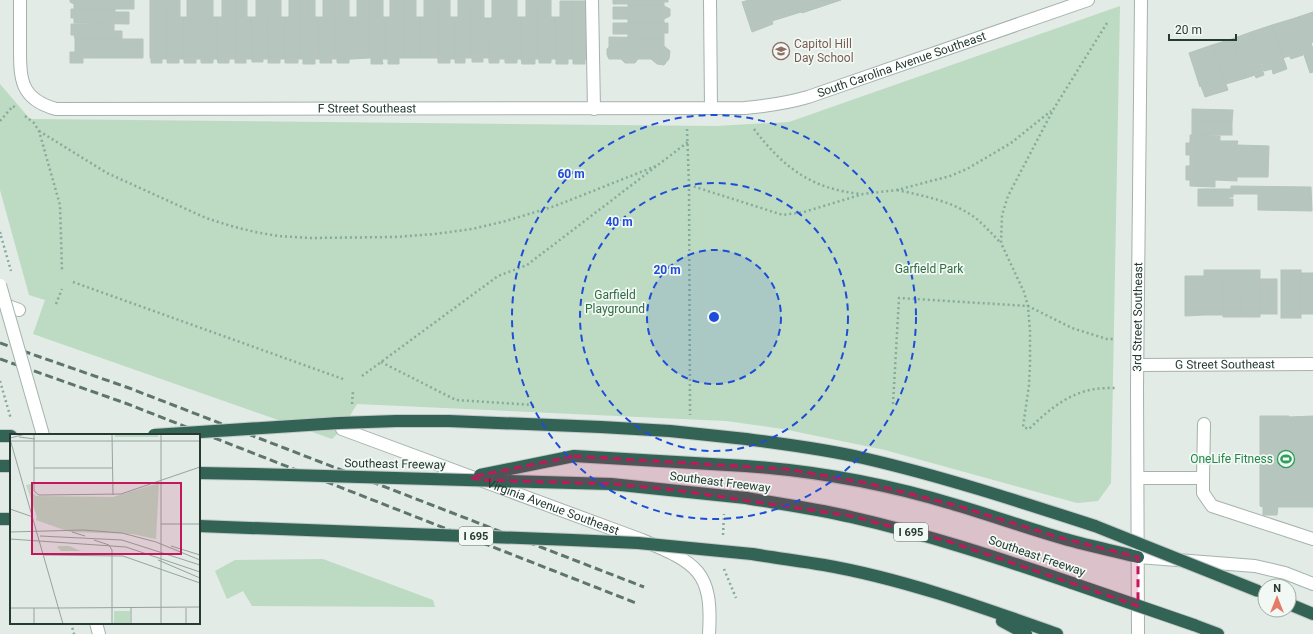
<svg xmlns="http://www.w3.org/2000/svg" width="1313" height="634" viewBox="0 0 1313 634" font-family="Roboto,sans-serif">
	<style>
		.green { fill: #bddac2 }
		.building { fill: #b7c5bf; stroke: #b5c4bc }
		.lines { fill: none; stroke-linecap: round; stroke-linejoin: round }
		.service-casing { stroke: #a5b2ac; stroke-width: 14 }
		.minor-casing { stroke: #a5b2ac; stroke-width: 14 }
		.secondary-casing { stroke: #a2b5ad; stroke-width: 14 }
		.motorway-casing { stroke: #c2c8c6; stroke-width: 14 }
		.path { stroke: #85ab9c; stroke-width: 2.5; stroke-dasharray: 2 3; stroke-linecap: butt }
		.service { stroke: #fff; stroke-width: 12 }
		.minor { stroke: #fff; stroke-width: 12 }
		.secondary { stroke: #fff; stroke-width: 12 }
		.motorway { stroke: #326355; stroke-width: 12 }
		.rail { stroke: #5e756d; stroke-width: 3; stroke-dasharray: 8 4; stroke-linecap: butt }
		.secondary-bridge-casing { stroke: #a2b5ad; stroke-width: 14; stroke-linecap: butt }
		.motorway-bridge-casing { stroke: #c2c8c6; stroke-width: 14; stroke-linecap: butt }
		.path-bridge { stroke: #85ab9c; stroke-width: 2.5; stroke-dasharray: 2 3; stroke-linecap: butt }
		.secondary-bridge { stroke: #fff; stroke-width: 12 }
		.motorway-bridge { stroke: #326355; stroke-width: 12 }
		.marked { fill: #c2185b; fill-opacity: 0.2; stroke: #c2185b; stroke-width: 3; stroke-dasharray: 8 5; stroke-linejoin: round }
		.ring { fill: none; stroke: #1d4ed8; stroke-width: 2; stroke-dasharray: 7 5 }
		.labels { text-anchor: middle; stroke-width: 3.5; stroke-linejoin: round; paint-order: stroke }
		.shield { fill: #f2f8f4; stroke: #62736c; stroke-width: 1 }
		.shield-label { font-size: 11px; font-weight: bold; fill: #243a32 }
		.education-label { font-size: 12px; fill: #785e54; stroke: #f2f8f4; text-anchor: start }
		.street-label { font-size: 12px; fill: #243a32; stroke: #f2f8f4 }
		.park-label { font-size: 12px; fill: #316d44; stroke: #f2f8f4 }
		.leisure-label { font-size: 12px; fill: #27864d; stroke: #f2f8f4; text-anchor: end }
		.inset-road { fill: none; stroke: #96a49e; stroke-width: 1 }
		.view { fill: #c2185b; fill-opacity: 0.15; stroke: #c2185b; stroke-width: 2 }
		.inset-edge { fill: none; stroke: #243a32; stroke-width: 2 }
		.centre { fill: #1d4ed8; stroke: #f2f8f4; stroke-width: 2 }
		.ring-label { font-size: 12px; text-anchor: middle; font-weight: bold; fill: #1d4ed8; stroke: #f2f8f4; stroke-width: 3.5; stroke-linejoin: round; paint-order: stroke }
	</style>
	<rect width="100%" height="100%" fill="#e2ebe6"/>
	<g class="green">
		<path d="M1120,6L1111,483L1098,501L1077,503L885,450L783,429L726,421L357,404L342,429L332,439L33,334L45,300L29,295L0,190V84L30,119L716,126L789,122Z"/>
		<path d="M323,559L433,600L435,607L252,606L243,591L227,599L215,571L235,560Z"/>
	</g>
	<g class="building">
		<path d="M70,0H134V9H74V4L70,2Z"/>
		<path d="M150,0H166V59H162V63H151V58H150Z"/>
		<path d="M166,0H180V17H183V59H179V63H167V59H166Z"/>
		<path d="M187,0H200V59H196V63H184V59H183V17H187Z"/>
		<path d="M200,0H213V17H217V59H213V63H201V59H200Z"/>
		<path d="M222,0H235V59H229V63H218L217,59V17H222Z"/>
		<path d="M235,0H247V17H251L252,59H246V63H235Z"/>
		<path d="M256,0H267L268,59H263V62H252L251,17H256Z"/>
		<path d="M267,0H281V17H285V59H280V63H268V59Z"/>
		<path d="M289,0H301V59H298V63H285V17H289Z"/>
		<path d="M301,0H315V17H318V59H315V64H303V59H301Z"/>
		<path d="M323,0H335V59H331L332,63H320V59H318V17H323Z"/>
		<path d="M335,0H349V17H352V59H349V63H337V59H335Z"/>
		<path d="M357,0H369V58L352,59V17H357Z"/>
		<path d="M369,0H383V17H386V59H382L383,64H371V58H369Z"/>
		<path d="M390,0H404V58H399V64H388V59H386V17H390Z"/>
		<path d="M404,0H416V17H420V58H404Z"/>
		<path d="M424,0H438V58H420V17H424Z"/>
		<path d="M438,0H450V17H454V59H450V63H438Z"/>
		<path d="M458,0H470V58H465V63H455V59H454V17H458Z"/>
		<path d="M470,0H484V18H488L489,58H483V62H472V58H470Z"/>
		<path d="M492,0H504V59H499V63H489L488,18H492Z"/>
		<path d="M504,0H517V17H521V59H517V63H505V59H504Z"/>
		<path d="M526,0H538V59H535V64H522L521,59V17H526Z"/>
		<path d="M538,0H551V17H555V59H551V63H539V59H538Z"/>
		<path d="M613,0H668V2H664V6H628V4H613Z"/>
		<path d="M749,0H841L802,13L801,12L772,21L773,24L752,32L742,2Z"/>
		<path d="M560,1H572L571,59H568V64H556V59H555V17H560Z"/>
		<path d="M572,1H590V59H585V64H573V59H571Z"/>
		<path d="M628,6H664L670,9V16L664,19V23H628V19H613V7H628Z"/>
		<path d="M71,9H115V12H129V24L74,23V18H71Z"/>
		<path d="M1313,12V42L1311,43L1313,49V72L1310,73L1292,19Z"/>
		<path d="M1292,19L1303,55L1291,59L1289,56L1283,58L1272,25Z"/>
		<path d="M613,23H668V33H664V38H628V34H613Z"/>
		<path d="M71,24H114V31H122V39H75L74,35H71Z"/>
		<path d="M1272,25L1287,69L1273,74L1272,69L1264,71L1251,32Z"/>
		<path d="M1251,32L1264,75L1256,78L1255,75L1246,78L1232,39Z"/>
		<path d="M609,37L664,38V46L670,51L669,59L664,65L657,64L651,59H638L635,63H625L621,59H609L607,55V49L609,47Z"/>
		<path d="M75,39H143V58H83V63H70V52H75Z"/>
		<path d="M1232,39L1246,78L1226,84L1212,45Z"/>
		<path d="M1212,45L1228,90L1205,97L1201,86L1200,87L1189,53Z"/>
		<path d="M1192,109L1233,110L1232,122H1192Z"/>
		<rect x="1192" y="122" width="40" height="13"/>
		<path d="M1190,135L1220,136V141H1238L1237,145L1269,146L1268,177H1237V181L1215,180V187L1190,186V180H1186V166H1190V155H1186V143H1190Z"/>
		<path d="M1231,186L1311,187L1312,211L1258,210V194H1233V197H1229V199H1233V206H1198V189H1231Z"/>
		<path d="M1204,270H1222L1223,315H1204Z"/>
		<path d="M1222,270H1240L1241,317H1223Z"/>
		<path d="M1240,270H1260V317H1241Z"/>
		<rect x="1281" y="270" width="20" height="48"/>
		<rect x="1301" y="273" width="12" height="41"/>
		<path d="M1185,276H1204V315L1185,316Z"/>
		<rect x="1260" y="279" width="17" height="35"/>
		<path d="M1260,416H1289V417L1313,416V507H1278L1277,515H1263V507L1260,506Z"/>
	</g>
	<g class="lines">
		<g class="service-casing">
			<g id="service">
				<path d="M592,0L594,109"/>
				<path d="M1138,478H1203V493L1212,506L1313,539"/>
				<path d="M1203,478L1204,424"/>
			</g>
		</g>
		<g class="minor-casing">
			<g id="minor">
				<path id="s1" d="M20,0C20,16 20,31 20,47C20,79 20,99 56,109L745,108C767,106 787,103 808,97L1088,0"/>
				<path d="M710,0L711,108"/>
				<path d="M0,303L19,310"/>
				<path id="s2" d="M1138,365L1313,364"/>
				<path id="s3" d="M342,429L642,540C697,563 713,571 709,634"/>
				<path id="s4" d="M1138,634L1137,388L1141,0"/>
			</g>
		</g>
		<g class="secondary-casing">
			<g id="secondary">
				<path d="M1138,557L1255,566L1285,573L1313,584"/>
				<path d="M96,623L99,634"/>
			</g>
		</g>
		<g class="motorway-casing">
			<g id="motorway">
				<path d="M0,436H11"/>
				<path d="M746,439C785,444 825,449 863,458C941,476 1018,501 1095,526"/>
				<path d="M0,466H11"/>
				<path d="M745,466C816,471 887,484 956,505C990,515 1024,527 1058,537C1084,545 1111,550 1138,557"/>
				<path d="M199,473L253,474"/>
				<path d="M746,498C781,504 817,509 851,517C926,534 999,558 1072,583"/>
				<path d="M0,519H11"/>
				<path d="M752,554C776,558 800,561 824,565C904,579 981,607 1057,634"/>
				<path d="M1289,604L1313,614"/>
				<path d="M1002,621L1026,634"/>
				<path d="M1194,625L1218,634"/>
			</g>
		</g>
		<g class="path">
			<path d="M1107,23L1053,110L1008,196L1002,215L1001,243L1024,292L1028,306L1030,331V364L1029,385L1023,427L1029,429C1046,412 1066,395 1090,390C1098,388 1107,388 1115,388"/>
			<path d="M25,116L34,123L39,131L60,205L62,270"/>
			<path d="M0,121L13,106L17,109"/>
			<path d="M687,129L689,185L690,415"/>
			<path d="M754,129C783,167 811,189 861,194"/>
			<path d="M39,131L107,173L206,218L231,226L255,232L278,236L310,238L395,237L435,234L472,229L506,221L555,206L656,166"/>
			<path d="M689,185L783,215L804,212L863,194L897,190L950,176L967,169L1011,143L1051,111"/>
			<path d="M897,190C925,196 956,202 978,220C986,227 993,235 1001,243"/>
			<path d="M0,232L1,236"/>
			<path d="M73,282L343,379"/>
			<path d="M56,304L62,289"/>
			<path d="M381,362L456,400L534,405"/>
			<path d="M362,376L498,276L527,265L688,142"/>
			<path d="M0,381L11,419"/>
			<path d="M352,404L353,391"/>
			<path d="M893,404L899,298L1028,306L1072,328L1107,339H1115"/>
			<path d="M723,535L724,514"/>
			<path d="M724,569L736,598"/>
			<path d="M71,623L74,634"/>
		</g>
		<use href="#service" class="service"/>
		<use href="#minor" class="minor"/>
		<use href="#secondary" class="secondary"/>
		<use href="#motorway" class="motorway"/>
		<g class="rail">
			<path d="M0,343L129,388L644,587"/>
			<path d="M0,359L125,403L636,603"/>
		</g>
		<g class="secondary-bridge-casing">
			<path id="secondary-bridge" d="M0,285L43,435"/>
		</g>
		<g class="motorway-bridge-casing">
			<g id="motorway-bridge">
				<path d="M154,435L339,423L396,421H449L601,427L670,431L746,439"/>
				<path d="M253,474L611,484L746,498"/>
				<path d="M480,475L574,456L745,466"/>
				<path d="M199,526L572,540L638,543L752,554"/>
				<path d="M1095,526L1258,591"/>
				<path d="M1072,583L1194,625"/>
			</g>
		</g>
		<path class="path-bridge" d="M1,236L11,271"/>
		<use href="#secondary-bridge" class="secondary-bridge"/>
		<use href="#motorway-bridge" class="motorway-bridge"/>
	</g>
	<path class="marked" d="M574,456L787,469L867,483L955,505L1058,537L1138,557V606L950,542L850,516L674,490L611,484L479,480L471,477Z"/>
	<circle cx="714" cy="317" r="67" fill="#1d4ed8" fill-opacity=".12"/>
	<g class="ring">
		<circle cx="714" cy="317" r="67"/>
		<circle cx="714" cy="317" r="134"/>
		<circle cx="714" cy="317" r="202"/>
	</g>
	<defs>
		<g id="school-ring" transform="scale(0.9)"><circle r="9.5" fill="#f2f8f4" stroke="#8d6e63" stroke-width="1.5"/><path d="M0-5L7-2L0 1L-7-2ZM-4 1L0 2.5L4 1V4Q0 6-4 4Z" fill="#8d6e63"/></g>
		<g id="stadium-ring" transform="scale(0.9)"><circle r="9.5" fill="#f2f8f4" stroke="#2e9e5b" stroke-width="1.5"/><path d="M0-5a6.5 5 0 1 0 0 10a6.5 5 0 1 0 0-10ZM-3.5-1.8h7v3.6h-7Z" fill="#2e9e5b"/></g>
	</defs>
	<g fill-rule="evenodd">
		<use href="#school-ring" x="781" y="51"/>
		<use href="#stadium-ring" x="1286" y="459"/>
	</g>
	<g class="labels">
		<g class="shield">
			<rect x="894" y="523" width="34" height="18" rx="3"/>
			<rect x="459" y="527" width="34" height="18" rx="3"/>
		</g>
		<g class="shield-label">
			<text x="911" y="536">I 695</text>
			<text x="476" y="540">I 695</text>
		</g>
		<g class="education-label">
			<text x="794" y="48">Capitol Hill<tspan x="794" dy="14">Day School</tspan></text>
		</g>
		<g class="street-label">
			<text dy="4" stroke="none"><textPath href="#s1" startOffset="979">South Carolina Avenue Southeast</textPath></text>
			<text dy="4" stroke="none"><textPath href="#s1" startOffset="438">F Street Southeast</textPath></text>
			<text dy="4" stroke="none"><textPath href="#s4" startOffset="317">3rd Street Southeast</textPath></text>
			<text dy="4" stroke="none"><textPath href="#s2" startOffset="87">G Street Southeast</textPath></text>
			<text transform="translate(395 464) rotate(1)" y="4">Southeast Freeway</text>
			<text transform="translate(720 482) rotate(7)" y="4">Southeast Freeway</text>
			<text dy="4" stroke="none"><textPath href="#s3" startOffset="225">Virginia Avenue Southeast</textPath></text>
			<text transform="translate(1037 556) rotate(19)" y="4">Southeast Freeway</text>
		</g>
		<g class="park-label">
			<text x="929" y="273">Garfield Park</text>
			<text x="615" y="299">Garfield<tspan x="615" dy="14">Playground</tspan></text>
		</g>
		<g class="leisure-label">
			<text x="1273" y="463">OneLife Fitness</text>
		</g>
	</g>
	<g transform="translate(10 434)">
		<rect width="190" height="190" fill="#e2ebe6"/>
		<path d="M105,0H148V3H105ZM149,49L146,105L122,100L60,98L26,86L27,83L16,51L21,50L22,58L26,62L103,63ZM49,112H59L71,117H51L47,113ZM104,177H120V190H104Z" fill="#bddac2"/>
		<path class="inset-road" d="M24,0V57L29,61L111,60L190,33M102,0L103,61M151,0V190M9,3L25,5M0,4L16,0M0,5L53,190M1,7H190M24,34H102M0,75L23,83M151,90H190M0,98L73,96L112,99L146,108L190,126M62,98L75,102M30,102L112,106L190,131M0,105L116,113L190,138M84,106L99,111L102,116V190M161,112L190,121M34,121L113,122L190,149M148,126L190,144M0,174H48M48,174L190,173M121,174V190M176,174V190M24,190V174"/>
		<path class="view" d="M22,49H171V120H22Z"/>
		<rect width="190" height="190" class="inset-edge"/>
	</g>
	<circle cx="714" cy="317" r="6" class="centre"/>
	<g class="ring-label">
		<text x="571" y="178">60 m</text>
		<text x="619" y="226">40 m</text>
		<text x="667" y="274">20 m</text>
	</g>
	<g transform="translate(1277 598)"><circle r="19" fill="#f2f8f4" stroke="#a0aca6"/>
	<path d="M0-3L7 15L0 10L-7 15Z" fill="#e57b65"/>
	<text y="-6" font-size="11" font-weight="bold" text-anchor="middle" fill="#243a32">N</text>
	</g>
	<path d="M1169 34v6h67v-6" fill="none" stroke="#243a32" stroke-width="2"/>
	<text x="1175" y="34" font-size="12" fill="#243a32" stroke="#f2f8f4" stroke-width="3" paint-order="stroke">20 m</text>
</svg>
